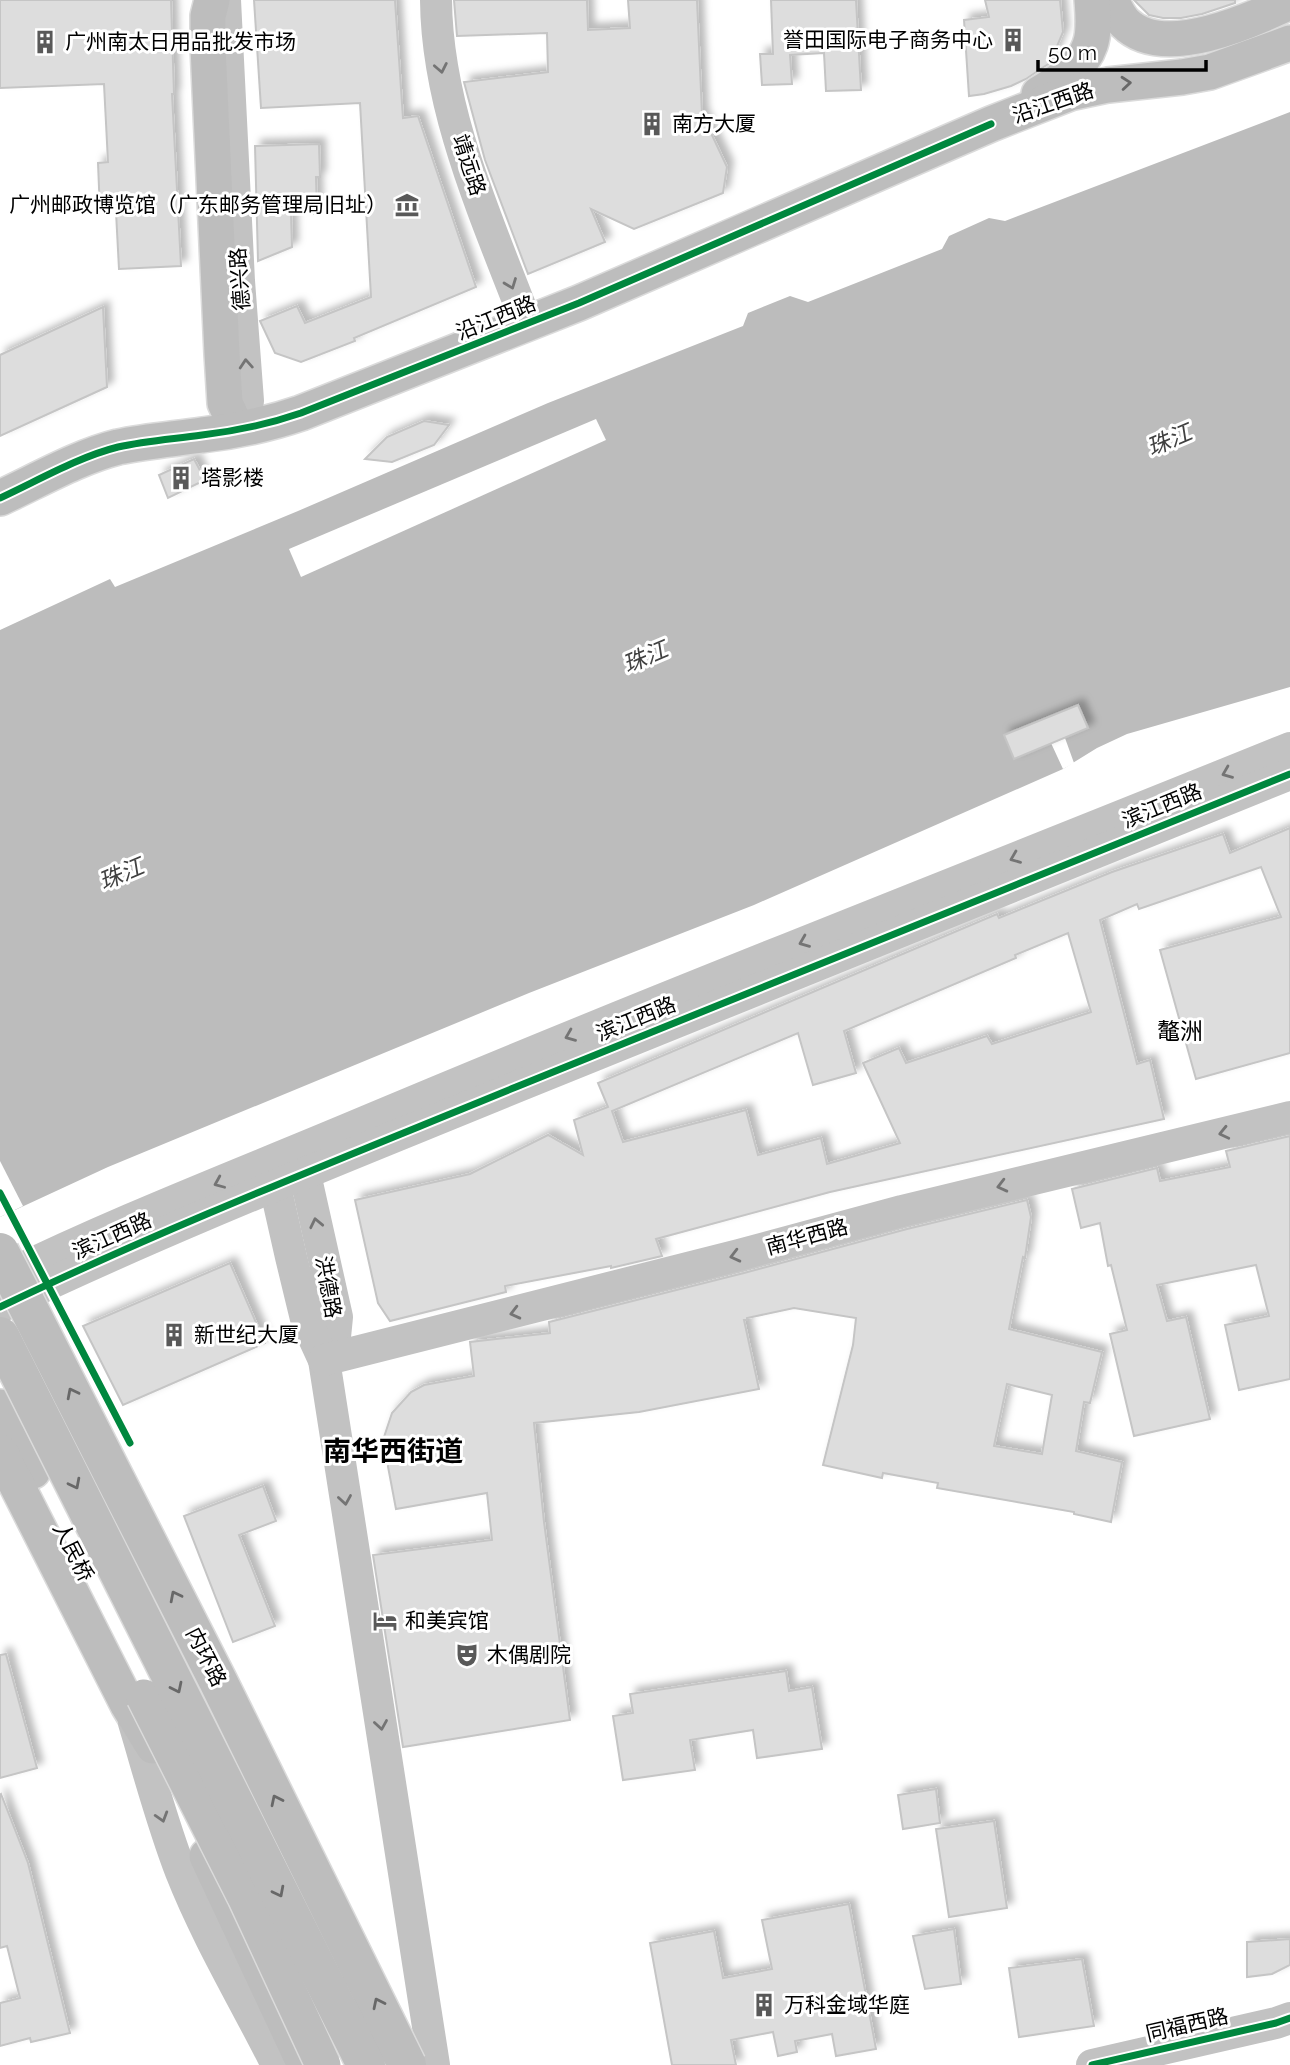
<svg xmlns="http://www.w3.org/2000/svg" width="1290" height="2065" viewBox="0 0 1290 2065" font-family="Raleway,'Noto Sans SC',sans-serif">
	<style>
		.water { fill: #bcbcbc }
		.pier { fill: #fff }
		.building { fill: #ddd; stroke: #c5c5c5; stroke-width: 2; fill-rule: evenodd; filter: url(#shadow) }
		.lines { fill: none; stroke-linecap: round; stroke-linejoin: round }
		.primary-casing { stroke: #dbdbdb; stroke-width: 38 }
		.secondary { stroke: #c2c2c2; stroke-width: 32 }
		.primary { stroke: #bdbdbd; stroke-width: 35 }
		.primary-bridge-casing { stroke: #dbdbdb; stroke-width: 38; stroke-linecap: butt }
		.highway-bridge-casing { stroke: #dbdbdb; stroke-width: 41; stroke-linecap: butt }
		.primary-bridge { stroke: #bdbdbd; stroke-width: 35 }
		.highway-bridge { stroke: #bdbdbd; stroke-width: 38 }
		.cycleway-casing { stroke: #fff; stroke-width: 11 }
		.cycleway { stroke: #00873e; stroke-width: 7 }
		.oneway { stroke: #747474 }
		.oneway2 { stroke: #686868 }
		.labels { text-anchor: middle; stroke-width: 6; stroke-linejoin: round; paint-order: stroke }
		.poi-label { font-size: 21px; fill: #000; stroke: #fff; text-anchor: start }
		.street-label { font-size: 21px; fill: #000; stroke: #fff }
		.water-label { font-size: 23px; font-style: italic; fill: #414141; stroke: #fff }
		.neighbourhood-label { font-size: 23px; fill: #000; stroke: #fff }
		.district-label { font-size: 28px; font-weight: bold; fill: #000; stroke: #fff }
	</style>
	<defs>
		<filter id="shadow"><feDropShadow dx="6" dy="-6" stdDeviation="3.5" flood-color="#0004"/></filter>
	</defs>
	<rect width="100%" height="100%" fill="#fff"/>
	<path class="water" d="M1290,112V687L1127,734L1097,748L1063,769L754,905L529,993L108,1167L0,1217V630L110,579L115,587L298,511L548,403L743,326L748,313L790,296L808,302L942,249L949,236L989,218L1005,221Z"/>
	<g class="pier">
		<path d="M596,419L606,440L301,577L289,549Z"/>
		<path d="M1078,705L1088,728L1065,738L1074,763L1063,769L1051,743L1014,759L1004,735Z"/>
		<path d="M0,1161L23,1206L0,1217Z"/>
	</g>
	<g class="building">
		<path d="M0,0H171L174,94H172L181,266L119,269L116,212H100L98,163L108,162L104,84L0,88Z"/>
		<path d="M254,0H395L403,118L418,116L476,287L354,338L355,341L301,362L275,353L260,321L297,306L305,323L371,297L360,103L261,108Z"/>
		<path d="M454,0H587L588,30L630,28L628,0H697L702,114L727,167L723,193L634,229L591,209L605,242L528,274L485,160L464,82L548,72L547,33L457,36Z"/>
		<path d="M771,0H856L861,90L826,91L824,53L790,55L792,84L762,85L760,54H773Z"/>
		<path d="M985,0H1060L1063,32L1050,63L1042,68L1026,79L1011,86L984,94L969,96L964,20L989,17Z"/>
		<path d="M1134,0H1235V3L1202,14L1181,18H1163L1149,15Z"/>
		<path d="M319,144L320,177H316L317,214H291L292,247L258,261L255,146Z"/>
		<path d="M103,307L107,387L0,436V355Z"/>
		<path d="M424,421L449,425L434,445L392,462L365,459L387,437Z"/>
		<path d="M194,459L205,480L168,498L159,475Z"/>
		<path d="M1078,705L1088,728L1014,759L1004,735Z"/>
		<path d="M1290,828V1053L1196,1079L1160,950L1281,917L1261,867L1139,909L1137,904L1100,920L1137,1064L1150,1060L1164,1119L830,1192L656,1239L662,1256L611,1268V1266L505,1286L506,1292L390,1321L378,1303L355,1200L470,1174L548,1135L583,1155L574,1120L608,1107L598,1083L997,914L999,918L1112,872L1223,834L1230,853ZM1068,933L1091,1012L992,1044L987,1036L906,1063L899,1048L863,1063L900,1143L827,1164L821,1138L758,1155L746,1110L623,1142L612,1111L798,1033L813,1085L856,1073L844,1031L1016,958L1015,955Z"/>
		<path d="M1290,1136V1379L1239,1390L1225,1325L1269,1316L1256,1265L1157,1285L1167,1321L1186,1317L1210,1419L1134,1436L1110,1334L1127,1330L1111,1265L1108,1266L1100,1223L1081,1228L1072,1189L1157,1168L1160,1181L1230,1167L1226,1151Z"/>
		<path d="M1027,1200L1031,1217L1025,1258L1023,1257L1009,1329L1102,1352L1090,1403L1084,1402L1076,1451L1122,1462L1111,1522L1074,1514V1512L937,1488L938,1483L883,1473L882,1478L823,1465L853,1345L856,1318L794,1308L747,1318V1320H744L759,1389L639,1412L534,1423L544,1522L570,1720L403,1747L373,1555L492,1540L487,1493L396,1509L383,1440L392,1413L411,1392L424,1385L474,1376L470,1342L550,1333L549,1322L744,1273L907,1229ZM1007,1384L1052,1395L1042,1454L994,1446Z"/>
		<path d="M230,1263L265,1343L123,1405L83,1326Z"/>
		<path d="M263,1486L276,1521L239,1535L275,1626L233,1642L184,1516Z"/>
		<path d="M6,1654L37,1768L0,1778V1655Z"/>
		<path d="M786,1671L789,1691L812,1687L822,1749L757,1758L753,1730L690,1740L695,1770L623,1780L613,1716L633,1713L630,1694Z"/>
		<path d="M936,1789L940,1823L903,1829L898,1795Z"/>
		<path d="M1,1794L28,1863L70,2033L31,2042L30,2038L0,2046V2003L20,1998L7,1946L0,1948V1795Z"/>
		<path d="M994,1821L1007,1908L949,1917L936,1829Z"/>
		<path d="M849,1904L876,2049L836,2056L832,2034L795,2041L797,2052L778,2056L773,2032L731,2040L736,2065H672L650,1943L714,1931L723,1978L772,1969L762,1920Z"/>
		<path d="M954,1929L961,1984L925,1989L913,1936Z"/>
		<path d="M1290,1939V1965L1272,1974L1247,1977V1942Z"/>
		<path d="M1082,1959L1094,2026L1019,2037L1009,1968Z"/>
	</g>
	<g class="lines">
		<g class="primary-casing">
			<g id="primary">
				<path d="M212,0L208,16V47L222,354L225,403L237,429"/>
				<path d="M1111,0C1115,8 1119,17 1125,23C1163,61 1250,21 1290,2"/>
				<path d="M1039,94C1057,83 1083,67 1090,45C1095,31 1093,14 1092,0"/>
				<path d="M0,498C37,481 78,457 118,447C146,441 174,439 202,435C236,431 269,424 301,413L579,303L991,124L1070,93L1108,85L1182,77L1210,72L1290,43"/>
				<path d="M0,1407L33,1471"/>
				<path d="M0,1452L128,1705L153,1746"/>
				<path d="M207,1856L305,2065"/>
			</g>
		</g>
		<g class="secondary">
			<path d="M225,0L239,281L248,401L237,429"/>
			<path d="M436,0C437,112 488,221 527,324"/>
			<path d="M289,1162L305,1174L337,1317L335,1337L324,1360"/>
			<path d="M280,1165L275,1186L291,1257L307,1323L324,1360L434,2065"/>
			<path d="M0,1279C120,1220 244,1173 367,1121C673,992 982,873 1290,748"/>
			<path d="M0,1307C169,1226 343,1158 516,1087C773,981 1031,877 1290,774"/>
			<path d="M324,1360L739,1255L902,1211L1290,1117"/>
			<path d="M134,1723C149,1773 162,1823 181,1872C207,1938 245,2001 277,2065"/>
			<path d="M1092,2065L1276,2023L1290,2018"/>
		</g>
		<use href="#primary" class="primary"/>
		<g class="primary-bridge-casing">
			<path id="primary-bridge" d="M144,1697L245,1897L323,2065"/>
		</g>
		<g class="highway-bridge-casing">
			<g id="highway-bridge">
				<path d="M0,1252L218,1681L407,2065"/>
				<path d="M0,1336L366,2065"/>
			</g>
		</g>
		<use href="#primary-bridge" class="primary-bridge"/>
		<use href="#highway-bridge" class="highway-bridge"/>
		<g class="cycleway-casing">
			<g id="cycleway">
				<path d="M0,498C37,481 78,457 118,447C146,441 174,439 202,435C236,431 269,424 301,413L579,303L991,124"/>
				<path d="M0,1193L130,1443"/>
				<path d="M0,1307C169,1226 343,1158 516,1087C773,981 1031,877 1290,774"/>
				<path d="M1092,2065L1276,2023L1290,2018"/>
			</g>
		</g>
		<use href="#cycleway" class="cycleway"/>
	</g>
	<defs><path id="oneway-chevron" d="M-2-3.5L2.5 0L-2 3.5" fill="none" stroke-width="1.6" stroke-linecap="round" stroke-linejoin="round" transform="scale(1.75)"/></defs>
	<g class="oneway">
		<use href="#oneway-chevron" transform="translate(441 68) rotate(79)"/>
		<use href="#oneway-chevron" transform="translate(511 284) rotate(69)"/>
		<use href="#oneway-chevron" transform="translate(246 364) rotate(-94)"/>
		<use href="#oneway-chevron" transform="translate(1227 773) rotate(158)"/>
		<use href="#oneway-chevron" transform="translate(1015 858) rotate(158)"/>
		<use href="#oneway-chevron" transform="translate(804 942) rotate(158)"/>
		<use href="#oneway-chevron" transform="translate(570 1036) rotate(158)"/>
		<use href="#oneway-chevron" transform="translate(1224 1133) rotate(167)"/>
		<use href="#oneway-chevron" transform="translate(219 1183) rotate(157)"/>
		<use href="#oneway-chevron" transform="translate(1002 1186) rotate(166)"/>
		<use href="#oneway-chevron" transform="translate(316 1223) rotate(-102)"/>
		<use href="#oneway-chevron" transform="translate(735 1256) rotate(166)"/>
		<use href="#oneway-chevron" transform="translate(515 1313) rotate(166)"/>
		<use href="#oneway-chevron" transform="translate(345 1500) rotate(81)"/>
		<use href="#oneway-chevron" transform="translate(381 1725) rotate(81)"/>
		<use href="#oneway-chevron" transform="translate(162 1817) rotate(73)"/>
	</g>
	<g class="oneway2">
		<use href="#oneway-chevron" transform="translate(1126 83) rotate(-5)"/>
		<use href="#oneway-chevron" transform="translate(72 1393) rotate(-117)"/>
		<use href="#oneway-chevron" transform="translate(75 1484) rotate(63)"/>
		<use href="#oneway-chevron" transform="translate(175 1596) rotate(-117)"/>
		<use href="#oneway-chevron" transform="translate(177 1688) rotate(64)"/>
		<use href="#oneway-chevron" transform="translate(276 1800) rotate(-116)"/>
		<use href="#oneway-chevron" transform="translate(279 1892) rotate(63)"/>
		<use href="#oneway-chevron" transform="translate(378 2003) rotate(-116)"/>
	</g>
	<defs>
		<g id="building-bare" transform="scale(1.89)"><path d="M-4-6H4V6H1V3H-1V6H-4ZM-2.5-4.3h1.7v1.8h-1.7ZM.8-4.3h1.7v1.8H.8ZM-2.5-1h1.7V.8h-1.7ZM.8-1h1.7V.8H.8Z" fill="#595959" stroke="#fff" stroke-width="2.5" paint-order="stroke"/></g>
		<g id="museum-bare" transform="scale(1.89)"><path d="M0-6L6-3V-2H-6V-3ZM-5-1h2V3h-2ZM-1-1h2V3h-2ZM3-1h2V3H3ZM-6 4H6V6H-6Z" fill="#595959" stroke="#fff" stroke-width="2.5" paint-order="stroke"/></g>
		<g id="hotel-bare" transform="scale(1.89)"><path d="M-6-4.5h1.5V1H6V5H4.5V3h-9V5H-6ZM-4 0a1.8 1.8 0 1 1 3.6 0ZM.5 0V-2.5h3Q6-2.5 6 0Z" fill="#595959" stroke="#fff" stroke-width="2.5" paint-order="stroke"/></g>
		<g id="theatre-bare" transform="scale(1.89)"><path d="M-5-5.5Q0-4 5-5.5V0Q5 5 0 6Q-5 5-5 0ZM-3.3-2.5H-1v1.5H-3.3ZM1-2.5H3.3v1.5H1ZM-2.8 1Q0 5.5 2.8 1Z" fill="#595959" stroke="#fff" stroke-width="2.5" paint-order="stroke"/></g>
	</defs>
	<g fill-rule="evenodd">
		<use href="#building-bare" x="1013" y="40"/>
		<use href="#building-bare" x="45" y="42"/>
		<use href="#building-bare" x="652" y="124"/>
		<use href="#museum-bare" x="407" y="205"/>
		<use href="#building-bare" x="181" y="478"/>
		<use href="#building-bare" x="174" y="1335"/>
		<use href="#hotel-bare" x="385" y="1621"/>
		<use href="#theatre-bare" x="467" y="1655"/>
		<use href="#building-bare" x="764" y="2005"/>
	</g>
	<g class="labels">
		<g class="poi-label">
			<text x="993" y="47" text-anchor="end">誉田国际电子商务中心</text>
			<text x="65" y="49">广州南太日用品批发市场</text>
			<text x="672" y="131">南方大厦</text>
			<text x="387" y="212" text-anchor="end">广州邮政博览馆（广东邮务管理局旧址）</text>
			<text x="201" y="485">塔影楼</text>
			<text x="194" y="1342">新世纪大厦</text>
			<text x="405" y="1628">和美宾馆</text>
			<text x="487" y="1662">木偶剧院</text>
			<text x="784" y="2012">万科金域华庭</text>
		</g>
		<g class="street-label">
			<text transform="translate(1053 103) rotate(-19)" y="7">沿江西路</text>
			<text transform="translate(469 165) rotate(72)" y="7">靖远路</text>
			<text transform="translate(240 279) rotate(-94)" y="7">德兴路</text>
			<text transform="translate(496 318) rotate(-22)" y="7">沿江西路</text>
			<text transform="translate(1162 806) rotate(-22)" y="7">滨江西路</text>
			<text transform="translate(636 1019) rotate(-22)" y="7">滨江西路</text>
			<text transform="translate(112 1236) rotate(-24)" y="7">滨江西路</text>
			<text transform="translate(807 1237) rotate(-15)" y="7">南华西路</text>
			<text transform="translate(328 1287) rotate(80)" y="7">洪德路</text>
			<text transform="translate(73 1552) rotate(63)" y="7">人民桥</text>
			<text transform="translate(206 1657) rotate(63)" y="7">内环路</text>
			<text transform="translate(1187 2025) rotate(-13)" y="7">同福西路</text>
		</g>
		<g class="water-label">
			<text transform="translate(1169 440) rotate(-23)" y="8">珠江</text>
			<text transform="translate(645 657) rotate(-23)" y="8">珠江</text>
			<text transform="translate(121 874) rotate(-23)" y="8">珠江</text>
		</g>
		<g class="neighbourhood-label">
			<text x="1180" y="1039">鼇洲</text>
		</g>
		<g class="district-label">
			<text x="393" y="1461">南华西街道</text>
		</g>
	</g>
	<path d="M1038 60v10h168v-10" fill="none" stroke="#000000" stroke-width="3.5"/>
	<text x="1048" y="60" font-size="21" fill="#000000" stroke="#ffffff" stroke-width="5" paint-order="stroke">50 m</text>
</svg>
